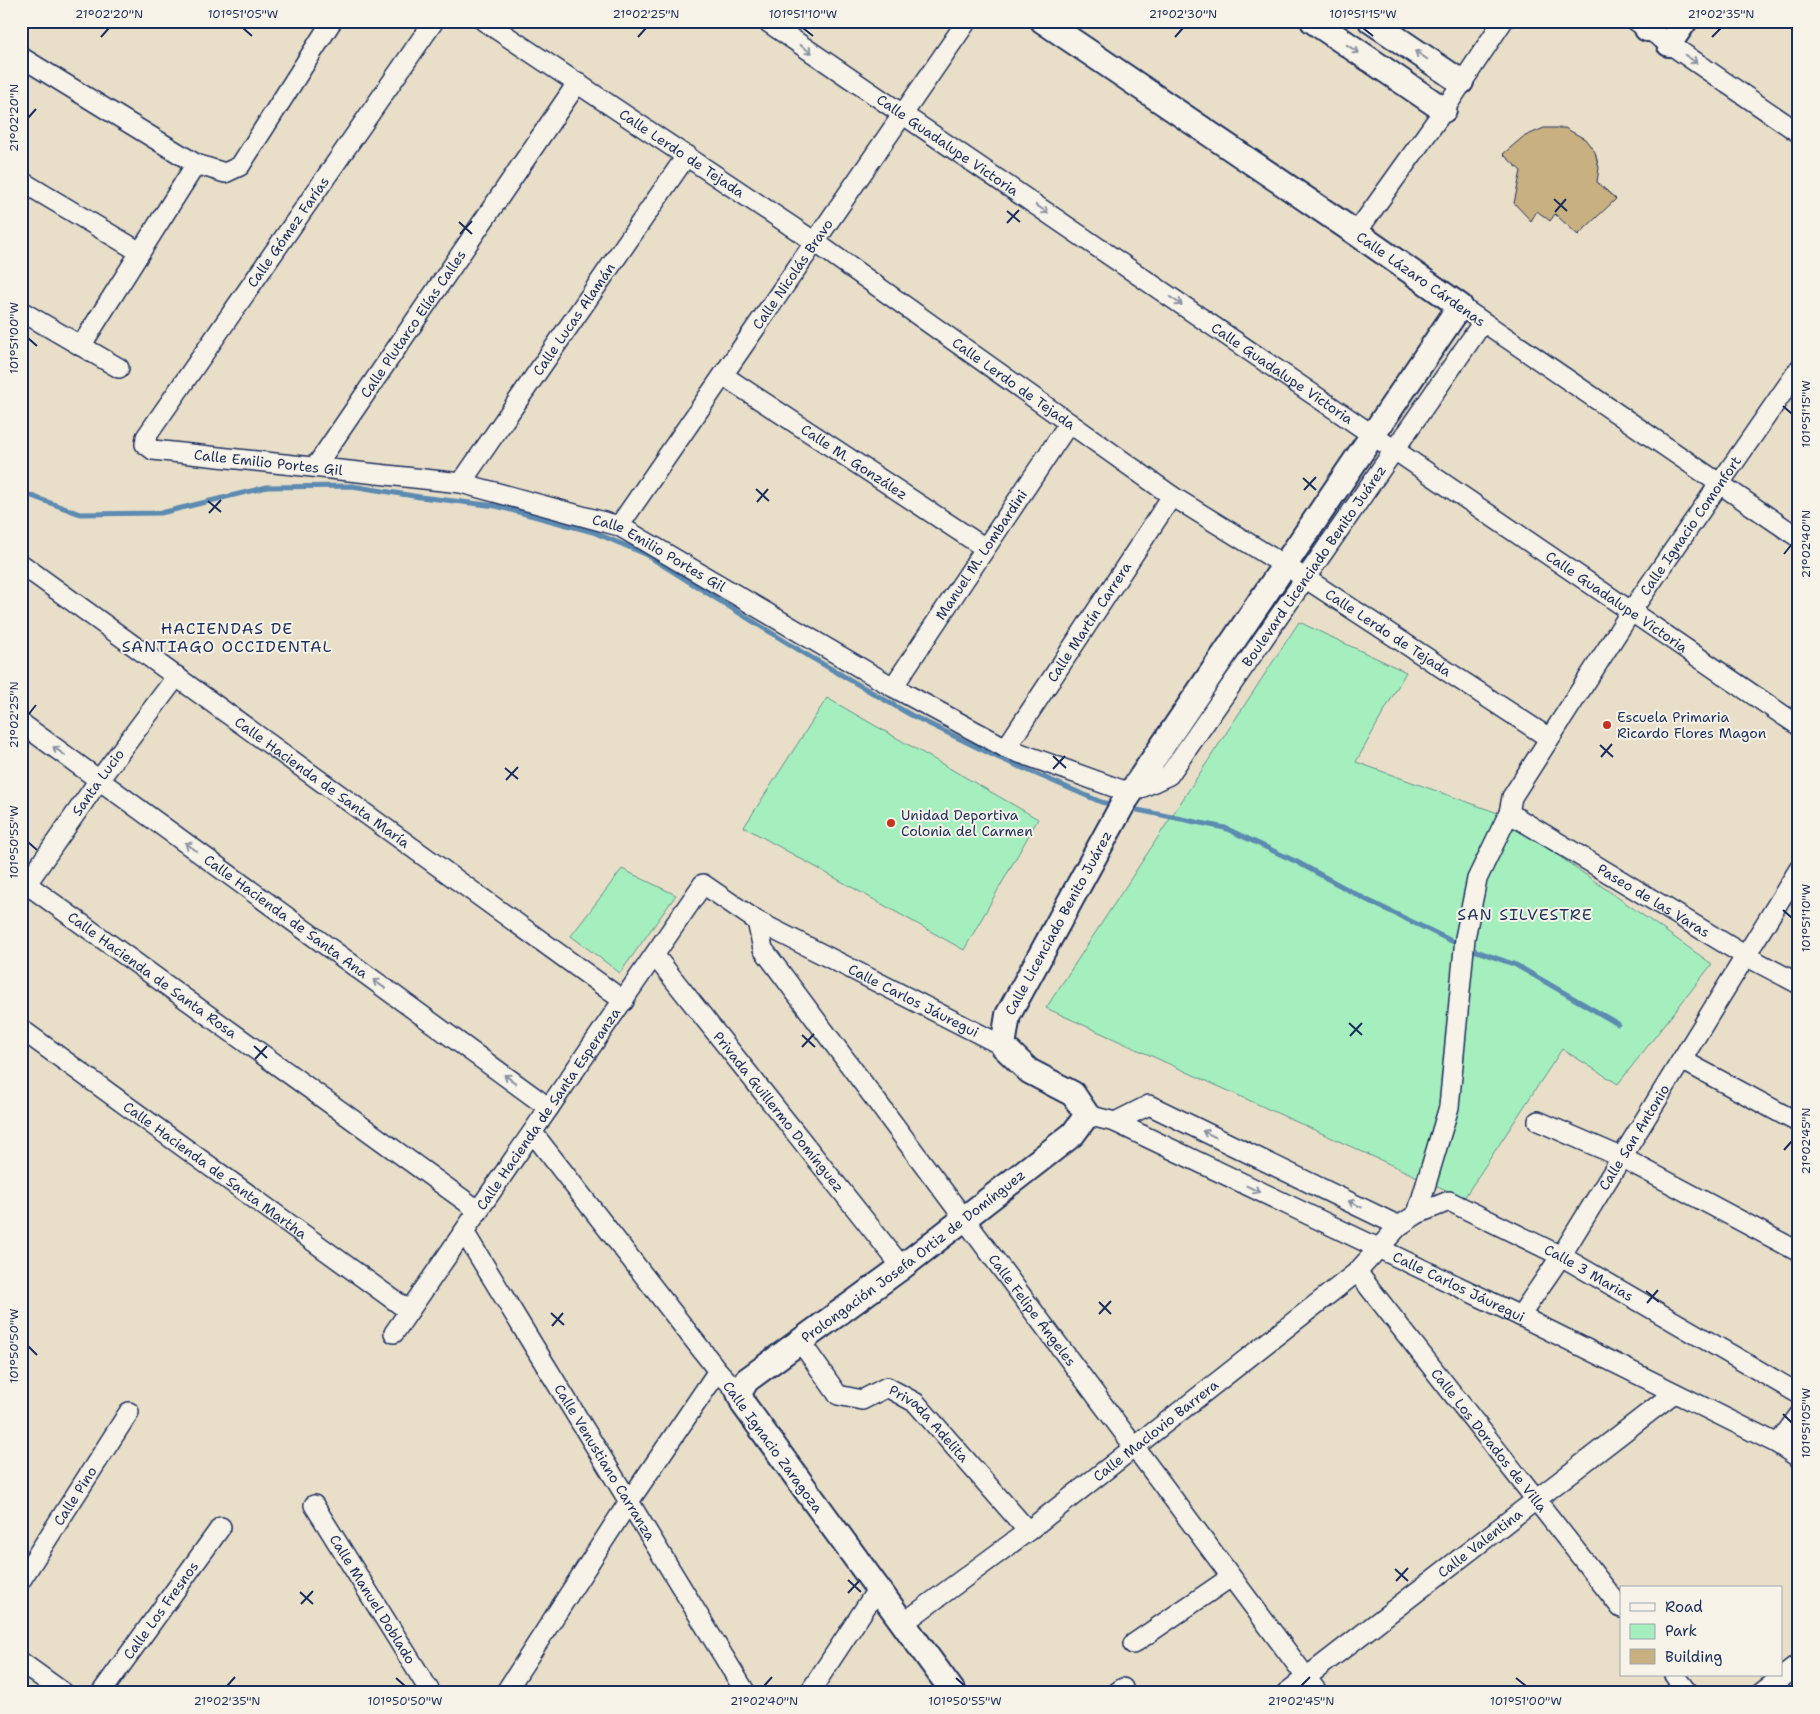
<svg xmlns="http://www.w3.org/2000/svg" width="1820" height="1714" viewBox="0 0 1820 1714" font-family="'Shantell Sans',sans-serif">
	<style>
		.green { fill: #a5efbe; stroke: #608f8e }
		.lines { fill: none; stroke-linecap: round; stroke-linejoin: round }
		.stream { stroke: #5b8ab0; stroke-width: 5 }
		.building { fill: #c9b080; stroke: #1b2f5e }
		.minor-casing { stroke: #1b2f5e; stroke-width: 22 }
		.tertiary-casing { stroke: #1b2f5e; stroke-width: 28 }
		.minor { stroke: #f7f3e8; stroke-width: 19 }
		.tertiary { stroke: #f7f3e8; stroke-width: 24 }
		.oneway { stroke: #8991a3 }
		.ticks { fill: none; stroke: #1b2f5e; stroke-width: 2 }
		.poi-dot { fill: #c8321e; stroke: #f7f3e8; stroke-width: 2 }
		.labels { text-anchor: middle; stroke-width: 4; stroke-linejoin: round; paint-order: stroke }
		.street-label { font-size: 14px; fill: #1b2f5e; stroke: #f7f3e8 }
		.poi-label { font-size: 14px; fill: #1b2f5e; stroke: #f7f3e8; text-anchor: start }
		.quarter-label { font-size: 16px; letter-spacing: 1px; fill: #1b2f5e; stroke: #f7f3e8 }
		.neatline { fill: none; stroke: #1b2f5e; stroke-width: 2 }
		.ticks-label { font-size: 12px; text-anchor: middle; fill: #1b2f5e }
	</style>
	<rect width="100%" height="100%" fill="#e9dfc9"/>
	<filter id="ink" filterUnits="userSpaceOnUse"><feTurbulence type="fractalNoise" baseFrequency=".02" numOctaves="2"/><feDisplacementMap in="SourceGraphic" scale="10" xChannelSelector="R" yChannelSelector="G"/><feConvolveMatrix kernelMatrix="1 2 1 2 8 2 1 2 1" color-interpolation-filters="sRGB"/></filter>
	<g filter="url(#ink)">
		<g class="green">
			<path d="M1299,622L1406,672L1356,762L1498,813L1712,964L1618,1084L1562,1049L1464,1198L1046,1008Z"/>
			<path d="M827,698L1038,819L964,950L744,827Z"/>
			<path d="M622,869L676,895L620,973L571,936Z"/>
		</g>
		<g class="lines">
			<g class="stream">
				<path d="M21,492L80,514L161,513L267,487L352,486L420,497L496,506L593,532L643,553L807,655L911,715L997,757L1101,802L1115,805"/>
				<path d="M1128,808L1225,828L1297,862L1367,900L1460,945"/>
				<path d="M1468,948L1516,965L1618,1024"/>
			</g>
		</g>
		<path class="building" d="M1544,128H1565L1585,139L1595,152L1599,168L1597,182L1616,199L1578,235L1555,214L1550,221L1537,211L1531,221L1514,203L1521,171L1503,154L1523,137Z"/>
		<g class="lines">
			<g class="minor-casing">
				<g id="minor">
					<path id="s1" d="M434,21L146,437L145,444L153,450L461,483L619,526L893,687L1006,748L1130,793L1169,775L1483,322"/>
					<path id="s2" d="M484,21L815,242L1172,496L1305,578L1549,738"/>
					<path id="s3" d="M766,21L1799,726"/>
					<path d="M1636,21L1799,133"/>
					<path d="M21,57L196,164L225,173L240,166L332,21"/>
					<path d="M21,181L140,252"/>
					<path d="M1356,233L1444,110L1503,21"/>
					<path d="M1460,306L1799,538"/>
					<path d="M21,311L119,368"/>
					<path d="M81,346L196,164"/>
					<path id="s4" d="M724,376L985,548"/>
					<path id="s5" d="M316,466L578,82"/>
					<path id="s6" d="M461,483L687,155"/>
					<path id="s7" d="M619,526L967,21"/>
					<path id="s8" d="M21,564L624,1001"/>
					<path id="s9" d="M893,687L1069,423"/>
					<path id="s10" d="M21,723L549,1108"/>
					<path id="s11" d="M1006,748L1172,496"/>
					<path id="s12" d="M1509,813L1744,955L1799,984"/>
					<path id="s13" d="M21,880L479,1211"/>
					<path id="s14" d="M21,892L99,780L177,676"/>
					<path id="s15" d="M757,921L763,949L1318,1693"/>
					<path id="s16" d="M655,956L902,1267"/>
					<path id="s17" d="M21,1029L409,1311"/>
					<path d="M1682,1060L1799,1123"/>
					<path id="s18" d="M1087,1115L1115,1122L1520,1316L1778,1444L1799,1458"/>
					<path d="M1538,1121L1621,1157L1799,1252"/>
					<path d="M1115,1122L1149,1105L1399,1226"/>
					<path d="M533,1133L718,1371L739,1393"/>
					<path id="s19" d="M1417,1214L1449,1107L1465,938L1477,879L1509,813L1512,797L1632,610L1799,369"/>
					<path id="s20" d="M464,1232L746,1693"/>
					<path id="s21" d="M1357,1272L1621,1608"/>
					<path id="s22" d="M1520,1316L1561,1256L1799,869"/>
					<path id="s23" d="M394,1333L703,884L757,921L1003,1046"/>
					<path id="s24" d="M800,1341L838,1395L862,1400L887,1387L916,1403L1028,1531"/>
					<path d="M1778,1444L1799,1415"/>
					<path id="s25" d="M314,1505L431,1693"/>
					<path id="s26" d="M21,1580L129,1412"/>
					<path id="s27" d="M902,1624L1028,1531L1357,1272L1399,1226L1417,1214L1449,1201L1561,1256L1799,1394"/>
					<path d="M1133,1644L1231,1577"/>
					<path d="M21,1662L64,1693"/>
					<path d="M1674,1675L1688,1693"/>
					<path id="s28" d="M101,1693L221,1527"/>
					<path d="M505,1693L628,1503L718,1371"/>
					<path d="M809,1693L877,1590"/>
					<path d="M1116,1693L1123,1688"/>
					<path id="s29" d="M1286,1693L1674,1393"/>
					<path d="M1761,1693L1799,1664"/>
				</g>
			</g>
			<g class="tertiary-casing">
				<g id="tertiary">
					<path d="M1313,21L1444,110"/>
					<path d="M1371,21L1461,82"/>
					<path d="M1647,29L1652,21"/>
					<path d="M1669,44L1685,21"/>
					<path id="s30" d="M954,1693L744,1405L739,1393L747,1380L902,1267L1073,1134L1087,1115L1073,1094L1029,1071L1003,1046L1008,1015L1123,804L1460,306L1356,233L1043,21"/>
				</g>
			</g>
			<use href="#minor" class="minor"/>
			<use href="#tertiary" class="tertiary"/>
		</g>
		<defs><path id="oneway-shaft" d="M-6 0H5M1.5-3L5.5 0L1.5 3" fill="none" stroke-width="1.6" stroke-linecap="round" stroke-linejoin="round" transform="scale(1.25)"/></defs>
		<g class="oneway">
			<use href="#oneway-shaft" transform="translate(806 49) rotate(34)"/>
			<use href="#oneway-shaft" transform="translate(1353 49) rotate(34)"/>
			<use href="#oneway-shaft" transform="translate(1421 55) rotate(-146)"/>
			<use href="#oneway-shaft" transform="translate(1691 59) rotate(34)"/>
			<use href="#oneway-shaft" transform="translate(1042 209) rotate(34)"/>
			<use href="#oneway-shaft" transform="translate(1176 301) rotate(34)"/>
			<use href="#oneway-shaft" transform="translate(59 751) rotate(-144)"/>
			<use href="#oneway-shaft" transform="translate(191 847) rotate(-144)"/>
			<use href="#oneway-shaft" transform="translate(379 984) rotate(-144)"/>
			<use href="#oneway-shaft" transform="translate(510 1079) rotate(-144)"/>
			<use href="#oneway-shaft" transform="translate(1209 1134) rotate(-154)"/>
			<use href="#oneway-shaft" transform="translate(1253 1189) rotate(26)"/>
			<use href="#oneway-shaft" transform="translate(1355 1204) rotate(-154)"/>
		</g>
	</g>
	<path class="ticks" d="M243,28L252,36M803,28L813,36M1363,28L1373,36M101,37L109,28M638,37L646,28M1175,37L1183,28M1712,37L1721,28M28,118L36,109M1554,199L1567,211M1007,211L1020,222M1555,212L1566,199M459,222L472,234M1007,223L1019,210M460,234L472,221M28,338L37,346M1783,406L1792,414M1303,478L1316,490M756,489L769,501M1304,490L1316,477M208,501L221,512M757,502L768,489M209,513L221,500M1784,554L1792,544M28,715L36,705M1600,745L1613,757M1053,756L1066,768M1601,757L1612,744M505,768L518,779M1053,769L1065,756M506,780L518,767M28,842L37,850M1783,910L1792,918M1349,1023L1362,1035M802,1035L815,1047M1350,1036L1362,1023M254,1046L267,1058M802,1047L814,1034M255,1059L267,1046M1784,1150L1792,1141M1646,1291L1659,1302M1099,1302L1111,1314M1647,1303L1658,1290M551,1313L564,1325M1099,1314L1111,1301M552,1326L563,1313M28,1346L37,1355M1783,1414L1792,1423M1395,1569L1408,1581M848,1580L861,1592M1396,1581L1408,1568M300,1592L313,1604M848,1593L860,1580M301,1604L313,1591M396,1678L405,1686M956,1678L965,1686M1516,1678L1526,1686M227,1686L235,1677M764,1686L772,1677M1301,1686L1310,1677"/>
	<g class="poi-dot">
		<circle cx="1607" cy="725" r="5"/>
		<circle cx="891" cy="823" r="5"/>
	</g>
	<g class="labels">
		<g class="street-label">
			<text dy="5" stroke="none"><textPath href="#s3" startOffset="220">Calle Guadalupe Victoria</textPath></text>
			<text dy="5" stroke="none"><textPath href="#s2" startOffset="238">Calle Lerdo de Tejada</textPath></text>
			<text transform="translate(288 232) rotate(-55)" y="5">Calle Gómez Farías</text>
			<text dy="5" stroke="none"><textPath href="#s7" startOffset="306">Calle Nicolás Bravo</textPath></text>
			<text transform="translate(1421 279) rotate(35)" y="5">Calle Lázaro Cárdenas</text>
			<text dy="5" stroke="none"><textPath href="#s6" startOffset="199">Calle Lucas Alamán</textPath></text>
			<text dy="5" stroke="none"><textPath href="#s5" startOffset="172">Calle Plutarco Elías Calles</textPath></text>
			<text dy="5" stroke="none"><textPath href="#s3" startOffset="625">Calle Guadalupe Victoria</textPath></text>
			<text dy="5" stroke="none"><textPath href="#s2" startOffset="642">Calle Lerdo de Tejada</textPath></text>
			<text dy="5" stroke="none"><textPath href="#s1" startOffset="639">Calle Emilio Portes Gil</textPath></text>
			<text dy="5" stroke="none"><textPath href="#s4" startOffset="156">Calle M. González</textPath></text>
			<text dy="5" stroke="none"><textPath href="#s19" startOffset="756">Calle Ignacio Comonfort</textPath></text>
			<text dy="5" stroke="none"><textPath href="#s1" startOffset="1044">Calle Emilio Portes Gil</textPath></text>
			<text dy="5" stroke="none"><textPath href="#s9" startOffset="159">Manuel M. Lombardini</textPath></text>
			<text dy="5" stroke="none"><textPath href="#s1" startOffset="1872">Boulevard Licenciado Benito Juárez</textPath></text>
			<text dy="5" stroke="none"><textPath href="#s3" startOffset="1030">Calle Guadalupe Victoria</textPath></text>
			<text dy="5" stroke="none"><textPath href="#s11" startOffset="151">Calle Martín Carrera</textPath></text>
			<text dy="5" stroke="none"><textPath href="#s2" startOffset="1092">Calle Lerdo de Tejada</textPath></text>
			<text dy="5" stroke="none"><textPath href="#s8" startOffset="372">Calle Hacienda de Santa María</textPath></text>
			<text dy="5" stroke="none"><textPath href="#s14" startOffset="134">Santa Lucio</textPath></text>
			<text dy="5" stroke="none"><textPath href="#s12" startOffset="169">Paseo de las Varas</textPath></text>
			<text dy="5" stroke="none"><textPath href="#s10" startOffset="328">Calle Hacienda de Santa Ana</textPath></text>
			<text dy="5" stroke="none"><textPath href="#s30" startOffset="1064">Calle Licenciado Benito Juárez</textPath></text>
			<text dy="5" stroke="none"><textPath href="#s13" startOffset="162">Calle Hacienda de Santa Rosa</textPath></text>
			<text dy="5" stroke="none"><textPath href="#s23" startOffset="786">Calle Carlos Jáuregui</textPath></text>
			<text dy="5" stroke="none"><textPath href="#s23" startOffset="272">Calle Hacienda de Santa Esperanza</textPath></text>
			<text dy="5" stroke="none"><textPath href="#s16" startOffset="199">Privada Guillermo Domínguez</textPath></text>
			<text dy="5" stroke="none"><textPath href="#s22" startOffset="212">Calle San Antonio</textPath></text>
			<text dy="5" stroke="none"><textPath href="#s17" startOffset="240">Calle Hacienda de Santa Martha</textPath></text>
			<text dy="5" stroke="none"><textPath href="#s30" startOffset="592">Prolongación Josefa Ortiz de Domínguez</textPath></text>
			<text dy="5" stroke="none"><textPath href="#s27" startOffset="851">Calle 3 Marias</textPath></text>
			<text dy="5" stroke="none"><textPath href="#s18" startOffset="410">Calle Carlos Jáuregui</textPath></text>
			<text dy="5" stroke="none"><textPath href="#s15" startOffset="479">Calle Felipe Ángeles</textPath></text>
			<text dy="5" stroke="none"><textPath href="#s24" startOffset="175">Privada Adelita</textPath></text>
			<text dy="5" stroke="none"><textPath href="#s27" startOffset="319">Calle Maclovio Barrera</textPath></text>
			<text dy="5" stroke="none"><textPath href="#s21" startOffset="214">Calle Los Dorados de Villa</textPath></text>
			<text transform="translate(773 1447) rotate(54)" y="5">Calle Ignacio Zaragoza</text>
			<text dy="5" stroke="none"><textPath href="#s20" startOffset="270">Calle Venustiano Carranza</textPath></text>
			<text dy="5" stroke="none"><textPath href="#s26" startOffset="100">Calle Pino</textPath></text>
			<text dy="5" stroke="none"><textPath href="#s29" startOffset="245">Calle Valentina</textPath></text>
			<text dy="5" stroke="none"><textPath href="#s25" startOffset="111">Calle Manuel Doblado</textPath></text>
			<text dy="5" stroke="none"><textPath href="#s28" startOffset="102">Calle Los Fresnos</textPath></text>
		</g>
		<g class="poi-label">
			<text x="1617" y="722">Escuela Primaria<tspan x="1617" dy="16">Ricardo Flores Magon</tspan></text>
			<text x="901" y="820">Unidad Deportiva<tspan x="901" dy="16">Colonia del Carmen</tspan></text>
		</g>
		<g class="quarter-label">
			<text x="227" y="634">HACIENDAS DE<tspan x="227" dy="18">SANTIAGO OCCIDENTAL</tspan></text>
			<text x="1525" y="920">SAN SILVESTRE</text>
		</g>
	</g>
	<rect width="1820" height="1714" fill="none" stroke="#f7f3e8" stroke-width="55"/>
	<rect x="1620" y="1586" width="162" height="90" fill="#f7f3e8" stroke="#9fa5b1"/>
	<rect x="1630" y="1603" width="25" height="8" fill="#f7f3e8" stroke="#9fa5b1"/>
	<text x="1665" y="1612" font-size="15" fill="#1b2f5e">Road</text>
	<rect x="1630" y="1624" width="25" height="15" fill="#a5efbe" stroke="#9fa5b1"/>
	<text x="1665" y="1636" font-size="15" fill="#1b2f5e">Park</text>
	<rect x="1630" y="1649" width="25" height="15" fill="#c9b080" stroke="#9fa5b1"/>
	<text x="1665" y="1662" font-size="15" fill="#1b2f5e">Building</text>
	<rect x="28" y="28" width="1764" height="1658" class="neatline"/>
	<g class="ticks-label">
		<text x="109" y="18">21°02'20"N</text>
		<text x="243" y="18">101°51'05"W</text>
		<text x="646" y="18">21°02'25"N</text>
		<text x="803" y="18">101°51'10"W</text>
		<text x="1183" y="18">21°02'30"N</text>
		<text x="1363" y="18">101°51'15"W</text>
		<text x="1721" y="18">21°02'35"N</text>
		<text transform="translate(14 118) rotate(-90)" y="4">21°02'20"N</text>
		<text transform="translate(14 338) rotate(-90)" y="4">101°51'00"W</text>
		<text transform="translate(1806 414) rotate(-90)" y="4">101°51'15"W</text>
		<text transform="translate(1806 544) rotate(-90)" y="4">21°02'40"N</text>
		<text transform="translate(14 715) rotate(-90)" y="4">21°02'25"N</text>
		<text transform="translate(14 842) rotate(-90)" y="4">101°50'55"W</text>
		<text transform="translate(1806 918) rotate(-90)" y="4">101°51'10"W</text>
		<text transform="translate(1806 1141) rotate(-90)" y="4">21°02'45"N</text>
		<text transform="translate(14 1346) rotate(-90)" y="4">101°50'50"W</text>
		<text transform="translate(1806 1423) rotate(-90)" y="4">101°51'05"W</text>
		<text x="227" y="1705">21°02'35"N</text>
		<text x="405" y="1705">101°50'50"W</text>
		<text x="764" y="1705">21°02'40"N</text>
		<text x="965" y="1705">101°50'55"W</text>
		<text x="1301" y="1705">21°02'45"N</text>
		<text x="1526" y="1705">101°51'00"W</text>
	</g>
</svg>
